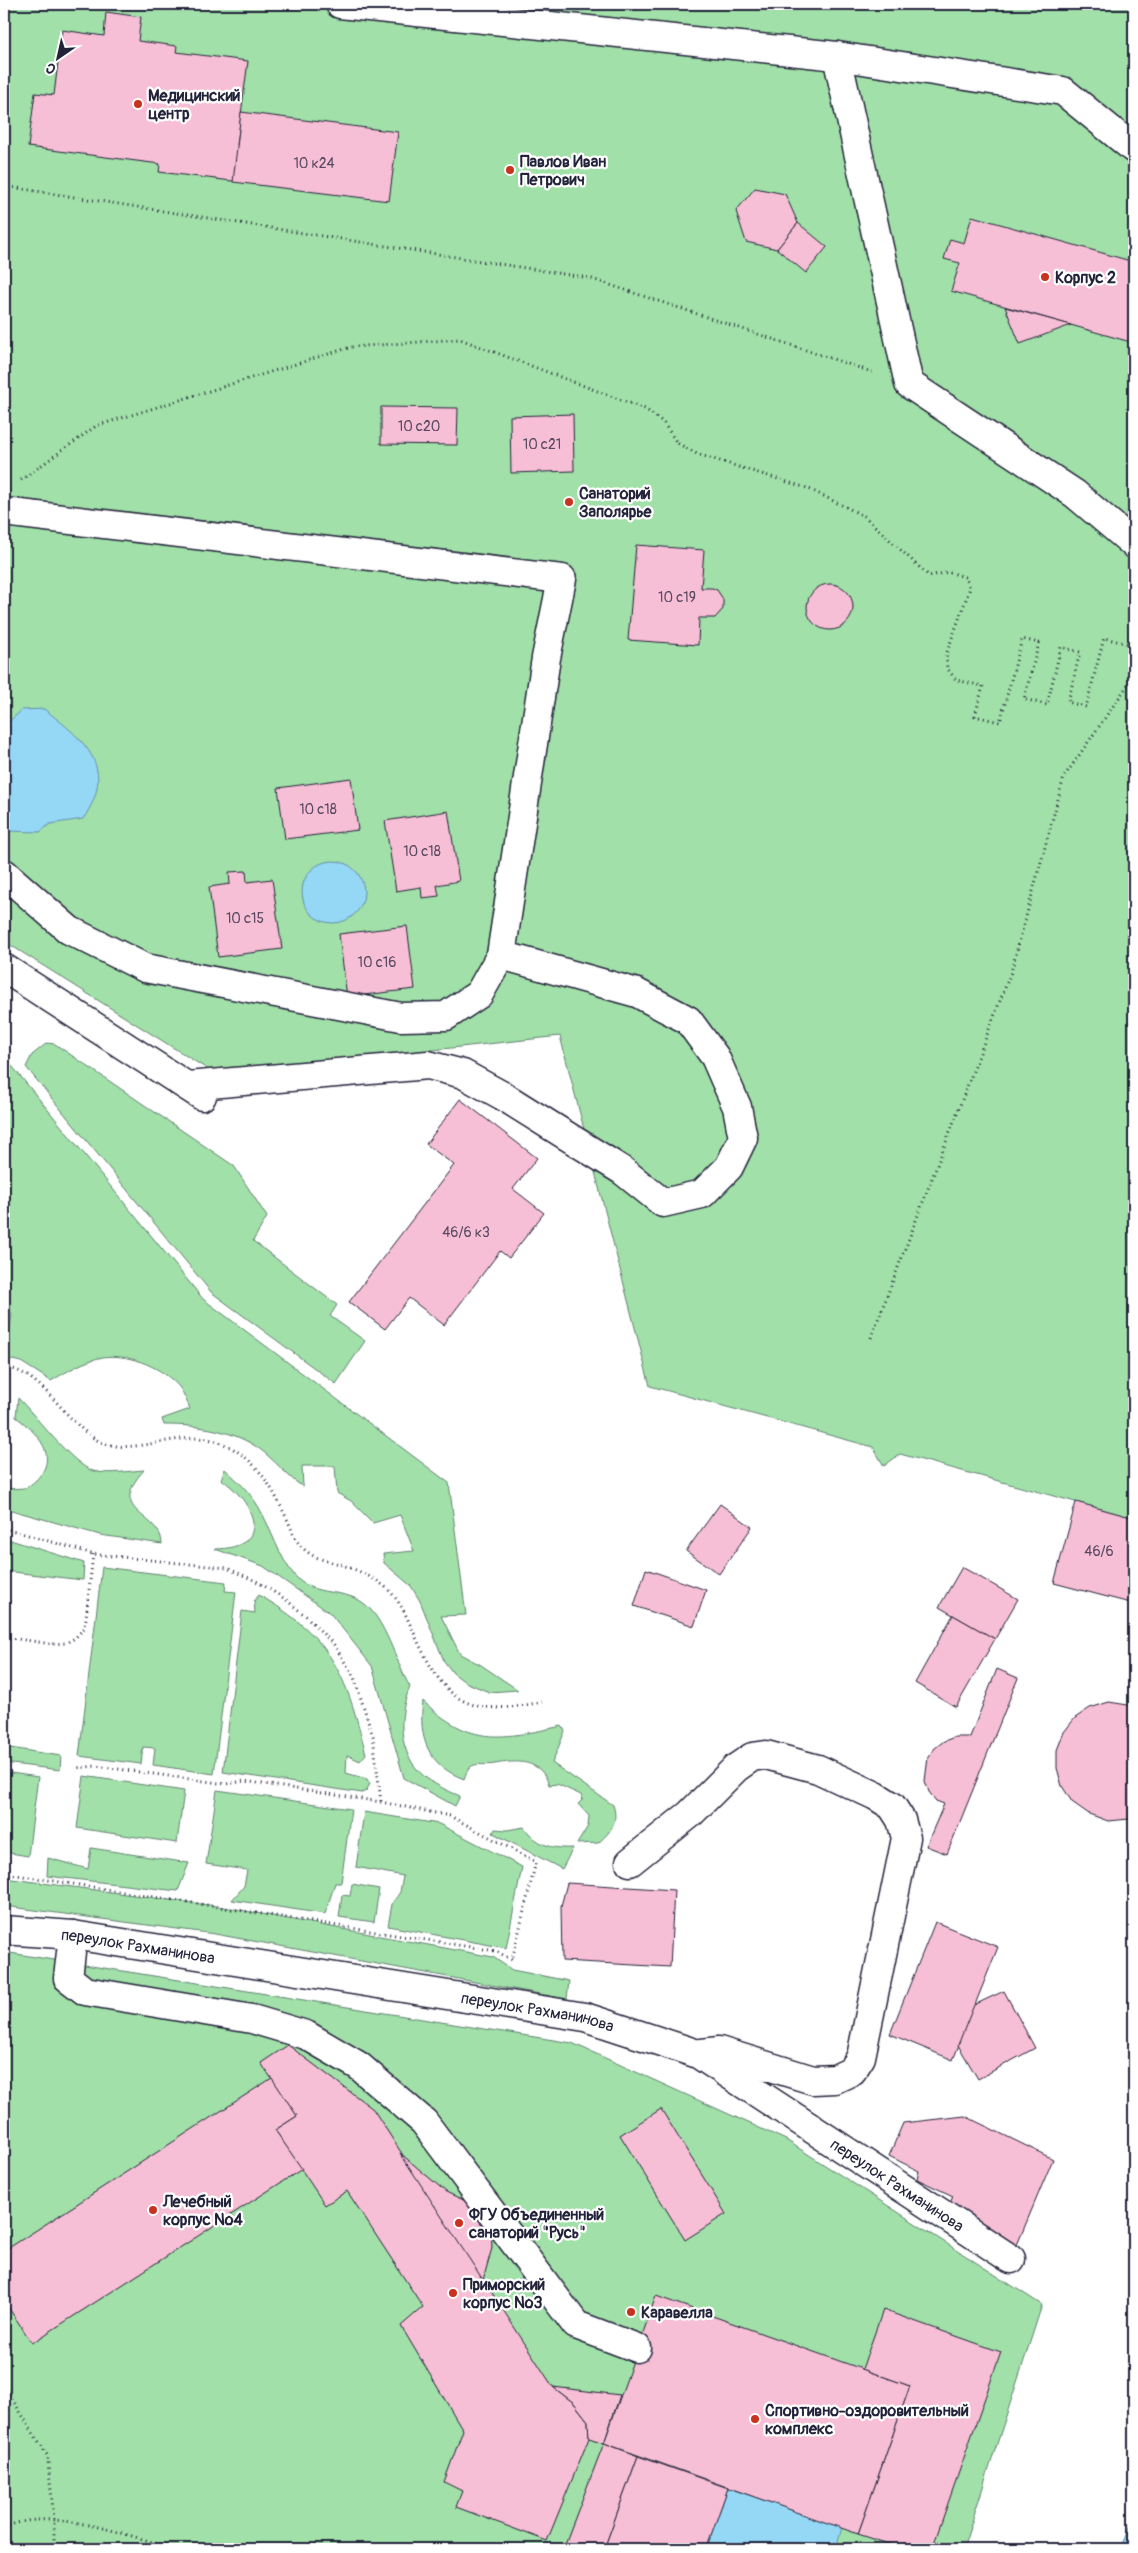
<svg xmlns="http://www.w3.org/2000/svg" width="1138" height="2553" viewBox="0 0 1138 2553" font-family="Pangolin,sans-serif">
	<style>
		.green { fill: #a1e0a8; stroke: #628172 }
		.water { fill: #94d8f6; stroke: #668fab }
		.building { fill: #f7bfd5; stroke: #22223b }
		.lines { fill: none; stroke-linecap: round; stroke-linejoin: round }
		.minor-casing { stroke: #22223b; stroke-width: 31 }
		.path { stroke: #22223b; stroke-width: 3; stroke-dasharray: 1 4; stroke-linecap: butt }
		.minor { stroke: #fff; stroke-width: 28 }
		.poi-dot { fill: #c8321e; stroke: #fff; stroke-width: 2 }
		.labels { text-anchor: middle; stroke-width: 4.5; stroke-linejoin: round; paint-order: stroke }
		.number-label { font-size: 14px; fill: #574962 }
		.poi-label { font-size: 16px; font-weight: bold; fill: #22223b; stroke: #fff; text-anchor: start }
		.street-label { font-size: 16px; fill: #22223b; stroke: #fff }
	</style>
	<rect width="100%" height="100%" fill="#fff"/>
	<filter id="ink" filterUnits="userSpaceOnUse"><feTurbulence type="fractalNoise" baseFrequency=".02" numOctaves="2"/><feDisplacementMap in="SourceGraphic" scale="10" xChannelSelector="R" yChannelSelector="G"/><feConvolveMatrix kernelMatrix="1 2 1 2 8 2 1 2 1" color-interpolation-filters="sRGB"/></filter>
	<g filter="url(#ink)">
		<g class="green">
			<path d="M4,4H1134V1518L900,1454L884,1466L873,1447L650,1386L560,1036L215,1074L4,941Z"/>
			<path d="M47,1043L55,1044L234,1166L267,1217L253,1241L337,1305L330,1316L365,1341L336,1384L211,1292L26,1067L32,1055Z"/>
			<path d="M4,1060L12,1066L203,1299L449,1483L466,1615L441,1616L460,1654L481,1665L518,1690L489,1692L465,1682L453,1673L444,1661L420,1601L411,1586L384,1563L383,1554L414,1551L400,1515L373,1523L351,1501L337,1493L335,1466H302L303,1487C289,1478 279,1465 266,1454C238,1430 199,1425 164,1425L162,1419L190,1409C187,1402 184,1394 180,1388C164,1368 129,1353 103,1357C83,1361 68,1371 51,1381L21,1362L4,1358V1334L10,1326L12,1315L4,1297Z"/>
			<path d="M18,1398C35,1415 73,1465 93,1471C109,1475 128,1471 144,1470C104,1514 162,1513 162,1544L100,1535L4,1508V1489L26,1488C63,1463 44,1438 16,1417Z"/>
			<path d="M225,1469C238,1481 249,1491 258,1506C272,1529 278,1557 296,1577C314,1597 341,1588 362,1602C385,1617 396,1663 410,1687C397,1717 398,1755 425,1777C435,1785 448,1791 460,1796L455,1806L404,1778L372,1666L330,1613L263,1566L215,1549C274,1548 255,1502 221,1479Z"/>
			<path d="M4,1538L84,1563L83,1580L4,1571Z"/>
			<path d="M102,1567L226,1582L225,1591L236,1592L214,1774L153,1765L155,1748L143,1747L141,1764L79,1756Z"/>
			<path d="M259,1595C333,1638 346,1675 366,1754L360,1761L347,1755L346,1773L367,1779L370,1784L366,1791L362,1793L223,1772L242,1611L255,1613L254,1601Z"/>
			<path d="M423,1701C472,1747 501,1739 562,1726L565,1731L552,1763L613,1805C619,1822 610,1833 598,1843L577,1844L588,1826L589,1816L578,1804L583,1799L581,1795L557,1784L549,1785C541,1759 517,1760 495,1764C478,1767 471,1758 464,1779C427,1765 418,1737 423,1701Z"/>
			<path d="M4,1747L61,1756L60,1770L4,1763Z"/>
			<path d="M4,1772L38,1777L28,1856L4,1852Z"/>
			<path d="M84,1776L184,1791L177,1843L77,1828Z"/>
			<path d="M217,1790L351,1809L341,1883H335L325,1914L232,1900L244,1886L247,1870L206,1864Z"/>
			<path d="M364,1812L439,1824L522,1867L506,1948L388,1926L392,1904L400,1892L403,1876L356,1867Z"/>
			<path d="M524,1827C537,1845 551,1849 573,1848L562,1869L493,1833L495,1829L507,1830Z"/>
			<path d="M91,1848L189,1863L178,1891L47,1876L48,1858L88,1869Z"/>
			<path d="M4,1878L224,1907L493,1957L512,1970L569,1981L567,1999L215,1934L4,1906Z"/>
			<path d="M352,1884L379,1889L374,1922L339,1917L342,1895L350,1896Z"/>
			<path d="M4,1952L572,2043L786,2140L1042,2305L963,2549H4Z"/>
		</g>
		<g class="water">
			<path d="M44,709C85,740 118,768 83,819L50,824L40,832L7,831L4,829V726L22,710Z"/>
			<circle cx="333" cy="892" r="31"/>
			<path d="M728,2488L842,2527L836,2549H706Z"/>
			<path d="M1134,2518V2549H1121Z"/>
		</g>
		<g class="building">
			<path d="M106,12L141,17L138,41L177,46L176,52L248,61L237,145L245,146L240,182L159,172L160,164L28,147L35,93L54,95L62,30L104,36Z"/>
			<path d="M241,112L398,132L389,201L233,182Z"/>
			<path d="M755,188L785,194L798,223L777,249L746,242L736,211Z"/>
			<path d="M972,216L1134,262V343L951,291L960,263L944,259L950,239L964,243Z"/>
			<path d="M798,223L827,247L806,273L777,249Z"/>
			<path d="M1005,307L1071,325L1020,344Z"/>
			<path d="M381,407L458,408L457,445L381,444Z"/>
			<path d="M573,414L574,471L511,473L510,416Z"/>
			<path d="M636,545L704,550L701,588H712L717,590L723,599V609L715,618H699L698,645L628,640Z"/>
			<circle cx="830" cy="607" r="23"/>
			<path d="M351,778L358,830L285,839L278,788Z"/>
			<path d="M448,811L459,881L437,885L439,896L422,898L421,887L396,891L385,821Z"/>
			<path d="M246,871L247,882L272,879L282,949L218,957L209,887L230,884L229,872Z"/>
			<path d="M407,926L415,989L347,997L339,934Z"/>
			<path d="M460,1099L537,1158L513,1189L544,1213L509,1258L500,1251L444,1325L409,1298L385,1329L349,1302L454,1165L426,1144Z"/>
			<path d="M1076,1502L1134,1518V1604L1054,1583Z"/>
			<path d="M720,1504L752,1527L719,1574L686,1551Z"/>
			<path d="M962,1567L1018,1599L995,1639L939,1607Z"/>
			<path d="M646,1569L706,1590L694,1626L634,1606Z"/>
			<path d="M953,1615L995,1639L956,1707L915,1683Z"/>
			<path d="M997,1669L1018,1678L947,1854L926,1846L944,1804L936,1801L929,1792L925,1781L928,1757L935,1748L944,1741L955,1737H970Z"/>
			<path d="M1109,1702L1134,1706V1817L1129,1819L1108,1821L1089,1814L1072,1802L1062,1786L1057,1768V1750L1064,1732L1075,1718L1090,1708Z"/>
			<path d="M567,1883L674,1890L670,1967L562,1961L561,1906Z"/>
			<path d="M935,1922L998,1947L953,2060L890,2034Z"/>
			<path d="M1004,1991L1035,2048L978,2079L958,2045L974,2005Z"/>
			<path d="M288,2045L373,2109L553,2387L574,2403L588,2421L589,2438L547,2541L456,2507L462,2491L444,2482L463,2430L401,2326L423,2307L347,2191L325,2205L275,2130L297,2116L261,2063Z"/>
			<path d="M272,2078L297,2116L275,2130L302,2169L32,2343L4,2301V2251Z"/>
			<path d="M661,2109L726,2214L685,2240L620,2135Z"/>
			<path d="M965,2116L1053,2159L1017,2245L947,2211L953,2196L917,2179L919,2171L889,2156L903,2123Z"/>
			<path d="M400,2153L446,2192L470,2203L491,2228L492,2248L483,2280Z"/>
			<path d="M656,2296L910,2386L858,2534L604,2443Z"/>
			<path d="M883,2310L1001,2352L932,2549H904L858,2534L910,2386L862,2369Z"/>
			<path d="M553,2387L620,2395L604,2443L589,2438L588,2421L574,2403Z"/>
			<path d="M604,2443L638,2456L604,2549H563Z"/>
			<path d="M638,2456L728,2488L706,2549H604Z"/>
		</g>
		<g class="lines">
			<g class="minor-casing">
				<g id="minor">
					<path d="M340,4L837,56L1063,91L1134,149"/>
					<path d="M837,56L909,384L1075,494L1134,544"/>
					<path d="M4,512L562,579L546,658L501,955L479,994L446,1016L401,1017L145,968L69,930L4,873"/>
					<path d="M4,968L202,1096"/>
					<path d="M187,1086L428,1065L463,1074L503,1096L623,1171L663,1203L702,1194L729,1167L743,1138L737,1107L715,1057L688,1020L637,993L501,955"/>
					<path d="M630,1862L690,1814L736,1768L752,1757L766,1755L818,1769L876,1796L892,1806L901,1820L906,1838L861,2057L852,2071L835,2079L813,2080L719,2051L702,2053"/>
					<path id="s1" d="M4,1930L73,1935L585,2017L698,2054L1011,2259"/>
					<path d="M73,1935L68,1978L85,1991L252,2019L306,2035L359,2066L424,2122L576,2325L637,2348"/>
				</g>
			</g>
			<g class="path">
				<path d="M4,186L589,278L872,372"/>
				<path d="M21,480L96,426L351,347L460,339L645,409L663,422L677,443L697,454L807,488L864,516L929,576L949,572L965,577L970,588L946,655L947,668L956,680L983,686L975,716L1000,722L1022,639L1039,643L1024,699L1047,705L1061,647L1080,652L1068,702L1086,707L1104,638L1129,644L1134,676"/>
				<path d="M871,1338L1011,972L1064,777L1134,676"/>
				<path d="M4,1367C43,1372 65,1422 97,1440C131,1459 178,1429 216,1441C254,1454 271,1485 287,1519C291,1527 294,1539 301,1546C314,1561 330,1560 348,1567C360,1571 374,1578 384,1586C400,1599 406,1616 414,1633C445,1702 465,1718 542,1702"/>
				<path d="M4,1528L93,1554L227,1568L258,1582L285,1599L306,1616L334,1645L354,1677L373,1736L381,1802"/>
				<path d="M4,1637L52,1644L66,1643L75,1638L85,1627L93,1554"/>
				<path d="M4,1873L496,1951L512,1960L536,1862L450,1816L381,1802L244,1781L226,1784L96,1766L75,1768"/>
				<path d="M4,2386L47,2455L54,2518V2549"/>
				<path d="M4,2528C48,2505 129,2536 176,2549"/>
				<path d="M362,2549L378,2545L391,2549"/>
			</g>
			<use href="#minor" class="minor"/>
		</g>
	</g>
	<g class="poi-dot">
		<circle cx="138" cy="104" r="5"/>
		<circle cx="510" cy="170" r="5"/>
		<circle cx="1045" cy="277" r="5"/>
		<circle cx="569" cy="502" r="5"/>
		<circle cx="153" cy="2210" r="5"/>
		<circle cx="459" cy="2223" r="5"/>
		<circle cx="453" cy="2293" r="5"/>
		<circle cx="631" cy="2312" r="5"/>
		<circle cx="755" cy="2419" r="5"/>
	</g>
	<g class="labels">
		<g class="number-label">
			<text x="314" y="168">10 к24</text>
			<text x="419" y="431">10 с20</text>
			<text x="542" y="449">10 с21</text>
			<text x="677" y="602">10 с19</text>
			<text x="318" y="814">10 с18</text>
			<text x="422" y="856">10 с18</text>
			<text x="245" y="923">10 с15</text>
			<text x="377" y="967">10 с16</text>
			<text x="466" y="1237">46/6 к3</text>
			<text x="1099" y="1556">46/6</text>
		</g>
		<g class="poi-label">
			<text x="148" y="101">Медицинский<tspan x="148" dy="18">центр</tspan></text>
			<text x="520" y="167">Павлов Иван<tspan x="520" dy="18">Петрович</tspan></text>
			<text x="1055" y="283">Корпус 2</text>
			<text x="579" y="499">Санаторий<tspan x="579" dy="18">Заполярье</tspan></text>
			<text x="163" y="2207">Лечебный<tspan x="163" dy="18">корпус №4</tspan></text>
			<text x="469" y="2220">ФГУ Объединенный<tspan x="469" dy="18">санаторий "Русь"</tspan></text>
			<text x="463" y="2290">Приморский<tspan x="463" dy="18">корпус №3</tspan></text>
			<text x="641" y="2318">Каравелла</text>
			<text x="765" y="2416">Спортивно-оздоровительный<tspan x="765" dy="18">комплекс</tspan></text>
		</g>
		<g class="street-label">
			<text dy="6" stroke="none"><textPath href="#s1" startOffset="135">переулок Рахманинова</textPath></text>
			<text dy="6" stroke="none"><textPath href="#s1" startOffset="540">переулок Рахманинова</textPath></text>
			<text dy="6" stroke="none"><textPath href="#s1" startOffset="945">переулок Рахманинова</textPath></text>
		</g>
	</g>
	<rect width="1138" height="2553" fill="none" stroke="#fff" stroke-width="20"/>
	<rect x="10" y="10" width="1118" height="2533" fill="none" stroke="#22223b" stroke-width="2" filter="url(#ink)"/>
	<g transform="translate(58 58) rotate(214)" stroke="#ffffff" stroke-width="4" paint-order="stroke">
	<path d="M0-4L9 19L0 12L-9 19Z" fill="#22223b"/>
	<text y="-8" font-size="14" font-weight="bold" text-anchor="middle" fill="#22223b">С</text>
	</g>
</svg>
